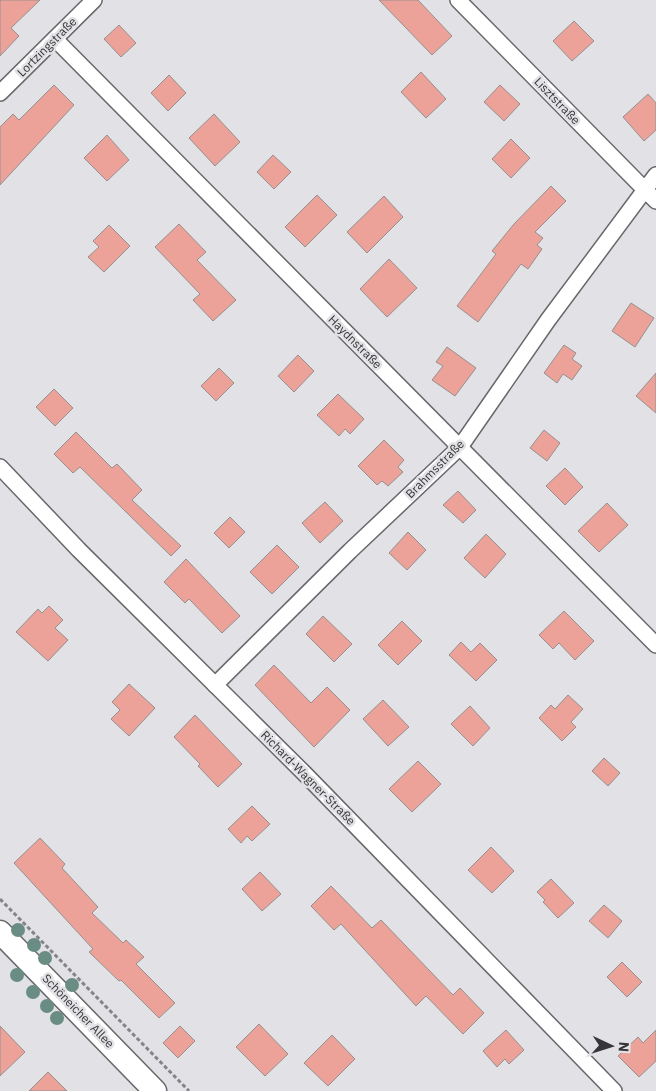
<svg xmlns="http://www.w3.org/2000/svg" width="656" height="1091" viewBox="0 0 656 1091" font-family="'IBM Plex Sans',sans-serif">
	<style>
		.building { fill: #eda299; stroke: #94908f }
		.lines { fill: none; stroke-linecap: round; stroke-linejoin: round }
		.street-casing { stroke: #68686b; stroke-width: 18 }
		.secondary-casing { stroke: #68686b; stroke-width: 25 }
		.path { stroke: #858588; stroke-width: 3; stroke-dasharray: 4 2.5; stroke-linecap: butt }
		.street { stroke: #fff; stroke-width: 15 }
		.secondary { stroke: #fff; stroke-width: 22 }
		.tree { fill: #6a8d83 }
		.labels { text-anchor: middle; stroke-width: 5; stroke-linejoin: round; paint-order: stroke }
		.street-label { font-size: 12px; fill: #363638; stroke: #e2e2e6 }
	</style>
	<rect width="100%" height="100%" fill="#e2e2e6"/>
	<g class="building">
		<path d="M0,0H40L11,28L19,36L0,56Z"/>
		<path d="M379,0H418L452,36L432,55Z"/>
		<path d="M574,21L594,41L572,61L553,41Z"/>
		<path d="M119,25L136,43L121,57L104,39Z"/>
		<path d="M421,72L446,99L426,118L401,92Z"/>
		<path d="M169,75L186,93L168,111L151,93Z"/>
		<path d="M54,85L74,105L0,185V127L13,114L19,120Z"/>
		<path d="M500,85L520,104L504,121L484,102Z"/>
		<path d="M648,94L656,103V130L644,141L623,117Z"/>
		<path d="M214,114L240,142L215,166L189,138Z"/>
		<path d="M107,135L129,160L107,181L84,158Z"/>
		<path d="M511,139L530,158L511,178L492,159Z"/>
		<path d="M273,155L291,172L274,189L257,172Z"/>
		<path d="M551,186L566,201L535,232L543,238L537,245L542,249L528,269L521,264L478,322L457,306L496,254L492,251L514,224Z"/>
		<path d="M317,195L337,215L305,247L285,227Z"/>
		<path d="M384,196L403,217L367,253L347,232Z"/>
		<path d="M179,224L206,252L197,260L236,300L213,321L193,300L200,294L155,247Z"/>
		<path d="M109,225L130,246L104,272L88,257L99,247L93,241Z"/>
		<path d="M389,259L417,288L387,317L360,289Z"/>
		<path d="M631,303L654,318L635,347L612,331Z"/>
		<path d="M564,345L576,353L572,359L582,366L572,380L563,374L557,383L544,373Z"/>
		<path d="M447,347L476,368L455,396L432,380L443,366L436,362Z"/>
		<path d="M298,355L314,371L294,392L278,376Z"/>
		<path d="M219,368L234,383L216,401L201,386Z"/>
		<path d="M656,373V413L636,396Z"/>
		<path d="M54,389L73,408L55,426L36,407Z"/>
		<path d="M338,394L364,419L350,434L345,429L339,436L317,415Z"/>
		<path d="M544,430L560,443L547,461L530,448Z"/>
		<path d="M76,432L112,468L117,464L142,490L132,500L181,546L171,556L80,467L73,473L54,454Z"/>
		<path d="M384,440L404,460L398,467L403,472L388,486L382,481L377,485L358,466Z"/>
		<path d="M565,468L583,487L565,505L546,486Z"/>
		<path d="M458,491L476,510L463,523L443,505Z"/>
		<path d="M325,502L343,521L320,543L302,523Z"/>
		<path d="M607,503L628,525L599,552L578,531Z"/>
		<path d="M230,517L245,532L229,548L214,533Z"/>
		<path d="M408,532L426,550L407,570L389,553Z"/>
		<path d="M486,534L506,554L485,578L464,558Z"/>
		<path d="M277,545L299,567L272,594L250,572Z"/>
		<path d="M186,559L240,616L222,633L189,599L185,603L164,582Z"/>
		<path d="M49,606L63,620L55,628L68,640L48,661L16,632L38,609L42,613Z"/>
		<path d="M564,611L594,641L575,660L559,643L553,649L539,635Z"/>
		<path d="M323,616L352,644L334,662L306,634Z"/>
		<path d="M402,621L422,641L398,665L378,645Z"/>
		<path d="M461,642L471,652L480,643L497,660L476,681L449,655Z"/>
		<path d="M274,665L311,703L327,687L350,710L314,747L255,685Z"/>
		<path d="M129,684L155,708L129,736L111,719L120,710L112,702Z"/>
		<path d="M568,695L583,709L571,722L576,727L562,741L539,718L551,705L555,709Z"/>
		<path d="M383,700L409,727L388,746L363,719Z"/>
		<path d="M470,706L490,728L473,746L451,724Z"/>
		<path d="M195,715L242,764L218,787L198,766L200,764L174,737Z"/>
		<path d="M604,758L620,773L608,786L592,771Z"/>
		<path d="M418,761L441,784L412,812L389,789Z"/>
		<path d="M252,806L270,824L252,841L247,836L241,843L228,829Z"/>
		<path d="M40,838L65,864L62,868L98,907L92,913L123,943L126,940L144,957L136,964L175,1003L159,1018L121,980L119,981L89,952L93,949L14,863Z"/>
		<path d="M491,847L514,871L492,893L468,870Z"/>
		<path d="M260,872L281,894L262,911L242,889Z"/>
		<path d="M551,879L574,903L558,918L543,902L545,900L537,892Z"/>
		<path d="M331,886L372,928L381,920L453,995L460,988L484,1013L463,1034L426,996L416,1006L341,924L334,930L311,906Z"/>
		<path d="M604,905L622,921L608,938L589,921Z"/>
		<path d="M622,962L642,982L627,997L607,977Z"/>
		<path d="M259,1024L288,1054L265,1076L236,1047Z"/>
		<path d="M0,1026L25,1052L0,1076Z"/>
		<path d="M180,1026L195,1041L178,1058L163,1043Z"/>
		<path d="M506,1030L524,1050L509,1064L505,1059L497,1067L483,1051Z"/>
		<path d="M656,1030V1061L639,1077L618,1056L638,1037L643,1043Z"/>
		<path d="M332,1035L355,1059L328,1086L304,1063Z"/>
		<path d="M48,1072L67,1091H29Z"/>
	</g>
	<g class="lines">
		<g class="street-casing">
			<g id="street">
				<path d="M458,0L656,201"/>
				<path d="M55,39L656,645"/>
				<path d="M0,93L94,0"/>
				<path d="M0,467L79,550L305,774L614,1091"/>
				<path d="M215,685L350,551L460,447L548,320L656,175"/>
			</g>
		</g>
		<g class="secondary-casing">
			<path id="secondary" d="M0,932L155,1091"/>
		</g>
		<path class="path" d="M0,899L189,1091"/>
		<use href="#street" class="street"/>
		<use href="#secondary" class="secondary"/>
	</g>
	<g class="tree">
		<circle cx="18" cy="930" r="7"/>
		<circle cx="34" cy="945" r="7"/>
		<circle cx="45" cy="958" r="7"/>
		<circle cx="17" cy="975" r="7"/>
		<circle cx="72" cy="985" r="7"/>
		<circle cx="33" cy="992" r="7"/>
		<circle cx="47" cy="1006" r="7"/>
		<circle cx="57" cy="1018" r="7"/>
	</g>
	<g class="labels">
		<g class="street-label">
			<text transform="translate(47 47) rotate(-45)" y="4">Lortzingstraße</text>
			<text transform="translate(557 101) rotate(46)" y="4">Lisztstraße</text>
			<text transform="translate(355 342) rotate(45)" y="4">Haydnstraße</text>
			<text transform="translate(435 469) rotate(-45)" y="4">Brahmsstraße</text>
			<text transform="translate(308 778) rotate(45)" y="4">Richard-Wagner-Straße</text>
			<text transform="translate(78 1011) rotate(46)" y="4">Schöneicher Allee</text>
		</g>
	</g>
	<g transform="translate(611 1046) rotate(94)" stroke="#e2e2e6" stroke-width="4" paint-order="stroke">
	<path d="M0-4L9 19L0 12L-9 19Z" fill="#363638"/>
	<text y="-8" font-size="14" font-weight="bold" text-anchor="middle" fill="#363638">N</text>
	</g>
</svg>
